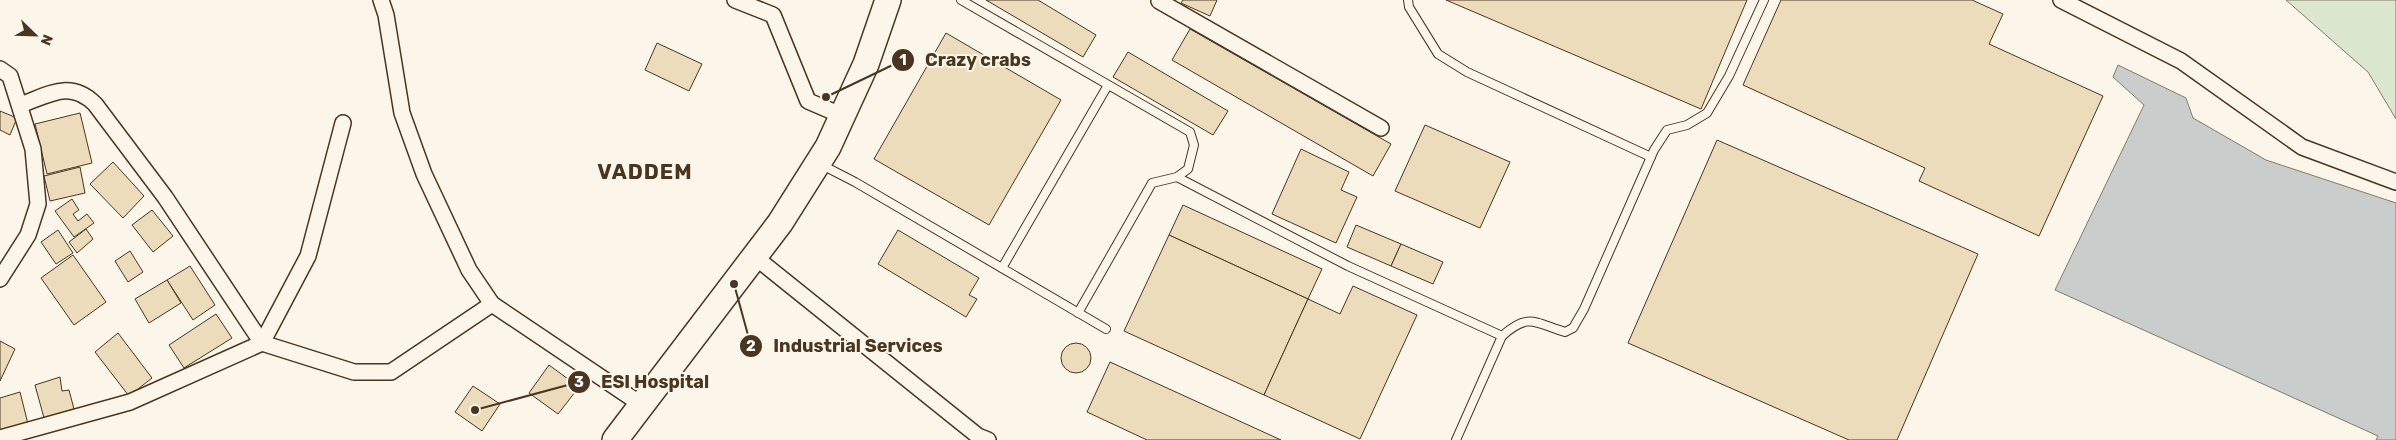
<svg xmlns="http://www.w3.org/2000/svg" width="2396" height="440" viewBox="0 0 2396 440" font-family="Rubik,sans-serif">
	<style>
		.green { fill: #dce7d0; stroke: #887966 }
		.water { fill: #c9cecd; stroke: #887966 }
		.building { fill: #ecdcbc; stroke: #4a3520 }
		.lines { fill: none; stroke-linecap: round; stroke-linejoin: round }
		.service-casing { stroke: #4a3520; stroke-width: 10 }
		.minor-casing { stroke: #4a3520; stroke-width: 18 }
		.primary-casing { stroke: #4a3520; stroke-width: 28 }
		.service { stroke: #fbf6e9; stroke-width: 8 }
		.minor { stroke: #fbf6e9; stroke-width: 15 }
		.primary { stroke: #fbf6e9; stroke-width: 25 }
		.labels { text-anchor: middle; stroke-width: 4; stroke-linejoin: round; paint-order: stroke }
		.district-label { font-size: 21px; font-weight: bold; letter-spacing: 1px; fill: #4a3520; stroke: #fbf6e9 }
		.leader { fill: none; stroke: #4a3520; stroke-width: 2 }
		.callout-dot { fill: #4a3520; stroke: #fbf6e9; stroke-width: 2 }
		.mark-label { font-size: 15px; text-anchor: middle; font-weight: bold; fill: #fff }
		.callout-label { font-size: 18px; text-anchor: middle; font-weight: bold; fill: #4a3520; stroke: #fbf6e9; stroke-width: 4; stroke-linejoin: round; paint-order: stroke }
	</style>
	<rect width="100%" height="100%" fill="#fbf6e9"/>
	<path class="green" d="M2286,0H2396V119L2368,72Z"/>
	<path class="water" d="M2118,65L2186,98L2193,118L2266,160L2396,203V440H2376L2378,436L2055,290L2144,105L2113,77Z"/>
	<g class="building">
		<path d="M986,0H1038L1096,35L1083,57Z"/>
		<path d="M1183,0H1217L1210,16L1181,3Z"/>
		<path d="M1446,0H1747L1701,109Z"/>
		<path d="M1781,0H1972L2003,14L1989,44L2103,96L2039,236L1919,181L1925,168L1743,85Z"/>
		<path d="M1190,29L1391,144L1373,176L1172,60Z"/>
		<path d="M946,33L1061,100L989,225L874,159Z"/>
		<path d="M657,43L702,64L689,91L645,70Z"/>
		<path d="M1128,52L1228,111L1213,135L1113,77Z"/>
		<path d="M0,111L17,118L10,135L0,130Z"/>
		<path d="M80,113L92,163L47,174L35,124Z"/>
		<path d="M1425,125L1510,162L1480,228L1395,191Z"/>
		<path d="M1717,140L1978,254L1897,440H1849L1628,343Z"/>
		<path d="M1301,149L1349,172L1341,190L1357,197L1336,243L1272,214Z"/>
		<path d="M113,162L144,196L123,218L90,184Z"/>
		<path d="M80,167L85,193L50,201L44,176Z"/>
		<path d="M72,199L79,210L73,214L78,221L87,214L94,223L74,237L55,211Z"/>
		<path d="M1183,205L1322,269L1308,299L1169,235Z"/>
		<path d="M152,210L173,236L153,252L132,225Z"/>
		<path d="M1356,225L1401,244L1391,266L1347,247Z"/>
		<path d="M86,229L93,239L77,253L69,242Z"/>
		<path d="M58,230L73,253L56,264L41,242Z"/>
		<path d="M898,230L979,278L969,295L977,299L966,317L878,264Z"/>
		<path d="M1169,235L1308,299L1264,395L1124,331Z"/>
		<path d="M1401,244L1443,262L1433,284L1391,266Z"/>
		<path d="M130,251L143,272L128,282L115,261Z"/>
		<path d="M73,255L106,302L74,325L41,278Z"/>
		<path d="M190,266L215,305L193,320L167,280Z"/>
		<path d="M167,280L181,303L149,323L135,299Z"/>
		<path d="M1353,286L1417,315L1360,439L1264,395L1308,299L1340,314Z"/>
		<path d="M216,314L232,338L184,368L169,345Z"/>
		<path d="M118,333L152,378L129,396L95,352Z"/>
		<path d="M0,341L15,349L0,381Z"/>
		<circle cx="1076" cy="358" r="15"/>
		<path d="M1110,362L1281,440H1147L1087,412Z"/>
		<path d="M549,365L579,387L558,414L529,393Z"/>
		<path d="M60,377L62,391L69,390L74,409L44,418L35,385Z"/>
		<path d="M473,386L500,404L482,431L455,412Z"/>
		<path d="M20,392L28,424L0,431V398Z"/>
	</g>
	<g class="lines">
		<g class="service-casing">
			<g id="service">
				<path d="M961,0L1190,132L1194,145L1188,169L1177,177L1152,183L1078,313"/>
				<path d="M1408,0L1409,7L1438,54L1467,72L1651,157"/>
				<path d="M820,164L855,182L1106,329"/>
				<path d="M1177,177L1348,266L1502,336L1456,440"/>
				<path d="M1002,268L1108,85"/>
				<path d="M1502,336C1529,312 1535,323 1565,332L1573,328L1584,309L1654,150L1667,130L1687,125L1707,113L1729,76L1764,0"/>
			</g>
		</g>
		<g class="minor-casing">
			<g id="minor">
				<path d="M381,0L386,15L402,113L424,174L469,270L492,304L642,405"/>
				<path d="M735,0L773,15L808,101L843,116"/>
				<path d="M2061,0L2181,61L2302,147L2396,182"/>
				<path d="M1159,1L1381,128"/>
				<path d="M0,69L10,76L33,149L38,204L28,235L0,279"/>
				<path d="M20,105C49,95 70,79 95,104L165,197L262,343L354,372H391L492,304"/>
				<path d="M755,257L978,436L988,440"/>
				<path d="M0,438L130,402L262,343L308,256L343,123"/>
			</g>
		</g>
		<g class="primary-casing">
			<path id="primary" d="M615,440L780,223L828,147L866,64L888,0"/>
		</g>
		<use href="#service" class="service"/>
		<use href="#minor" class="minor"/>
		<use href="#primary" class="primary"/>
	</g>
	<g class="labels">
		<g class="district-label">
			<text x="645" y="179">VADDEM</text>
		</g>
	</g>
	<path class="leader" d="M826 97L903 60M734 284L751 346M475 410L579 382"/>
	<g class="callout-dot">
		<circle cx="826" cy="97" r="5"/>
		<circle cx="734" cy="284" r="5"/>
		<circle cx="475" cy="410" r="5"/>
		<circle cx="903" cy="60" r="12"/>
		<circle cx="751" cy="346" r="12"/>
		<circle cx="579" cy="382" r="12"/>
	</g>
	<g class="mark-label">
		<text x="903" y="65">1</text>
		<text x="751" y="351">2</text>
		<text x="579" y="387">3</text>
	</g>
	<g class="callout-label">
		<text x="978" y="66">Crazy crabs</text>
		<text x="858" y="352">Industrial Services</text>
		<text x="655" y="388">ESI Hospital</text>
	</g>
	<g transform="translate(35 35) rotate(113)" stroke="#fbf6e9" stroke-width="4" paint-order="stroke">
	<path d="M0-4L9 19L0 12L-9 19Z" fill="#4a3520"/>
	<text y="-8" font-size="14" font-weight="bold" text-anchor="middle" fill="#4a3520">N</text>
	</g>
</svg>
